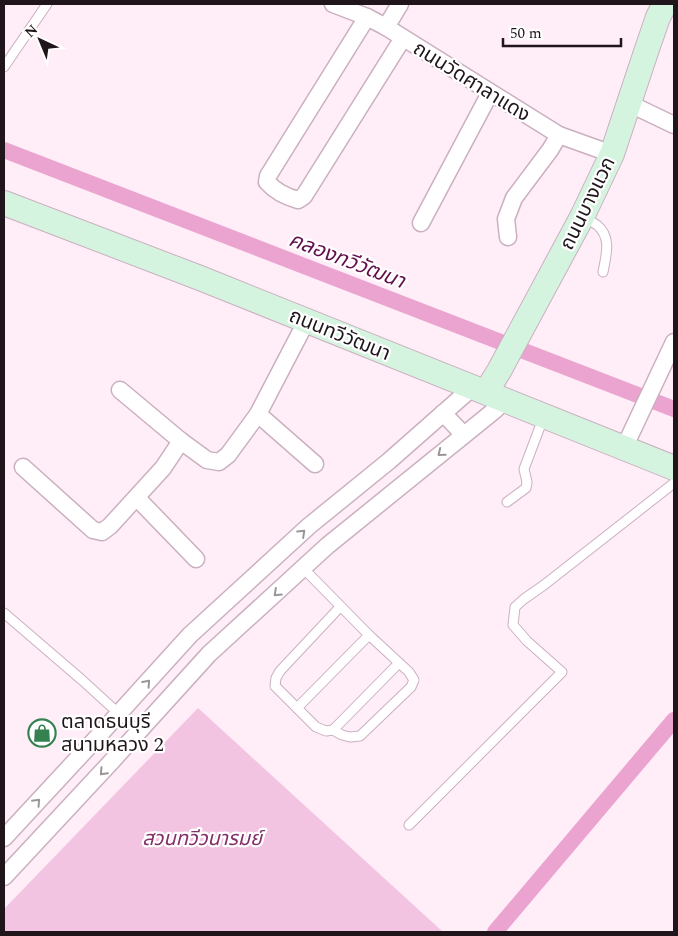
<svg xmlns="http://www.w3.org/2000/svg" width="678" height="936" viewBox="0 0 678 936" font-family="Spectral,'Noto Sans Thai',serif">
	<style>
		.green { fill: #f3c4e1 }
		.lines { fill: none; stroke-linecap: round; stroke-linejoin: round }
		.canal { stroke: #eba3d0; stroke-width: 16 }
		.lane-casing { stroke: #cbb0c0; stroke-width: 11 }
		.street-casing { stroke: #cbb0c0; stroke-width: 19 }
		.secondary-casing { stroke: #cbb0c0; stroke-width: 26 }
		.lane { stroke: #fff; stroke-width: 9 }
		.street { stroke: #fff; stroke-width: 16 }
		.secondary { stroke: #d5f4df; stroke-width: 24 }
		.oneway { stroke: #9a9698 }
		.labels { text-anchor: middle; stroke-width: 4.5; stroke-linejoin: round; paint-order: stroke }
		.street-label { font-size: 20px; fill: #1f151b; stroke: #fff }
		.poi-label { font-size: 20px; fill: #1f151b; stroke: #fff; text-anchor: start }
		.park-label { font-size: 20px; font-style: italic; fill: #84316a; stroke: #fff }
		.water-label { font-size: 21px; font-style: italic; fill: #620f4c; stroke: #fff }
	</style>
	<rect width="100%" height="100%" fill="#ffedf8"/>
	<path class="green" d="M198,708L443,932H4V909Z"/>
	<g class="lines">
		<g class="canal">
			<path d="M4,150L674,409"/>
			<path d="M495,932L674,720"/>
		</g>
		<g class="lane-casing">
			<g id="lane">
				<path d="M4,67L47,4"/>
				<path d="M582,217C587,220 593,222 597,225C612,237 606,256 603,272"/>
				<path d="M507,502L526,488L527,482L524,469L544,416"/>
				<path d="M303,568L369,635L409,672L414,680L411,687L360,736L350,737L342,735L333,730L326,731L316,727L275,686L276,678L280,671L340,607"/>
				<path d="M4,613L82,680L139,732"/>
				<path d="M297,708L369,635"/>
				<path d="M333,730L399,663"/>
				<path d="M409,825L562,672L527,641L513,625L515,607L524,599L544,585L674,483"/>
			</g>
		</g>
		<g class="street-casing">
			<g id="street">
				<path d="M333,4L367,17L386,27L559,135L612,154"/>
				<path d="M367,17L268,176L267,182C275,191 287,197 298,200L304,196L403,38"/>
				<path d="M386,27L400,4"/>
				<path d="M628,103L674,125"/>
				<path d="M421,223L490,93"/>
				<path d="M508,237L506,219L514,198L550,150L559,135"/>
				<path d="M120,390L181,441L207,460L219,462L228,455L258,414L307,320"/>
				<path d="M443,413L464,435"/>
				<path d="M258,414L315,464"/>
				<path d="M624,448L674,342"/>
				<path d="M23,467L93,530L102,532L110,526L163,468L181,441"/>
				<path d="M137,498L196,559"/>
				<path d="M4,838L92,743L190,635L309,526L389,461L473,387"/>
				<path d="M4,877L112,761L209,654L327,546L495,410L505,400"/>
			</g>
		</g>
		<g class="secondary-casing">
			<g id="secondary">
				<path d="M4,203L200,278L674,468"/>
				<path d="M486,392L499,371L582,217L612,154L646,52L658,17L665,4"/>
			</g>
		</g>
		<use href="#lane" class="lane"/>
		<use href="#street" class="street"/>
		<use href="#secondary" class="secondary"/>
	</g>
	<defs><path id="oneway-chevron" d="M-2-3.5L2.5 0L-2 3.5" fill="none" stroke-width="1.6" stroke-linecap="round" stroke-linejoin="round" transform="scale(1.25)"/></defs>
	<g class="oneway">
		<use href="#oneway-chevron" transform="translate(441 453) rotate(141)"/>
		<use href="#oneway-chevron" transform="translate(302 533) rotate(-43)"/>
		<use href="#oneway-chevron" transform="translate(277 593) rotate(137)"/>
		<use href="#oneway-chevron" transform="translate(147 683) rotate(-48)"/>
		<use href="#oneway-chevron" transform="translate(103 772) rotate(133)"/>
		<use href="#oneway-chevron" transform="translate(37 802) rotate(-47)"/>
	</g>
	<defs>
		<g id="shop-ring" transform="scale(1.4375)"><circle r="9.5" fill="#fff" stroke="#358150" stroke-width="1.5"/><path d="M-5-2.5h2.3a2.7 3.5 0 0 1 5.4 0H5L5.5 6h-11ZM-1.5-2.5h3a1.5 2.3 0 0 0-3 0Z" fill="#358150"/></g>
	</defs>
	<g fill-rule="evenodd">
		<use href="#shop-ring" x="42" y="733"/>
	</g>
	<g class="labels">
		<g class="street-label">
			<text transform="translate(472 81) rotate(32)" y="7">ถนนวัดศาลาแดง</text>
			<text transform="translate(587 203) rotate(-64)" y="7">ถนนบางแวก</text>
			<text transform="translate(340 334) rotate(22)" y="7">ถนนทวีวัฒนา</text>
		</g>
		<g class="poi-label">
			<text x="61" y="728">ตลาดธนบุรี<tspan x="61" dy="23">สนามหลวง 2</tspan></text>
		</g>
		<g class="park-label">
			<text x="202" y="845">สวนทวีวนารมย์</text>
		</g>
		<g class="water-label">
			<text transform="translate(347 260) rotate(21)" y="7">คลองทวีวัฒนา</text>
		</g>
	</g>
	<rect width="678" height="936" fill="none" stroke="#1f151b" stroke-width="10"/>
	<g transform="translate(40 40) rotate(316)" stroke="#ffffff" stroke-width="4" paint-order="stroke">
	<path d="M0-4L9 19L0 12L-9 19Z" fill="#1f151b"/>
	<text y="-8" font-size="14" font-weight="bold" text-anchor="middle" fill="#1f151b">N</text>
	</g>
	<path d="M503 38v8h118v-8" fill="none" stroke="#1f151b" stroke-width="2.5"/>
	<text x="510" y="38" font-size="15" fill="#1f151b" stroke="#ffffff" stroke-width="4" paint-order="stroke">50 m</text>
</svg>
